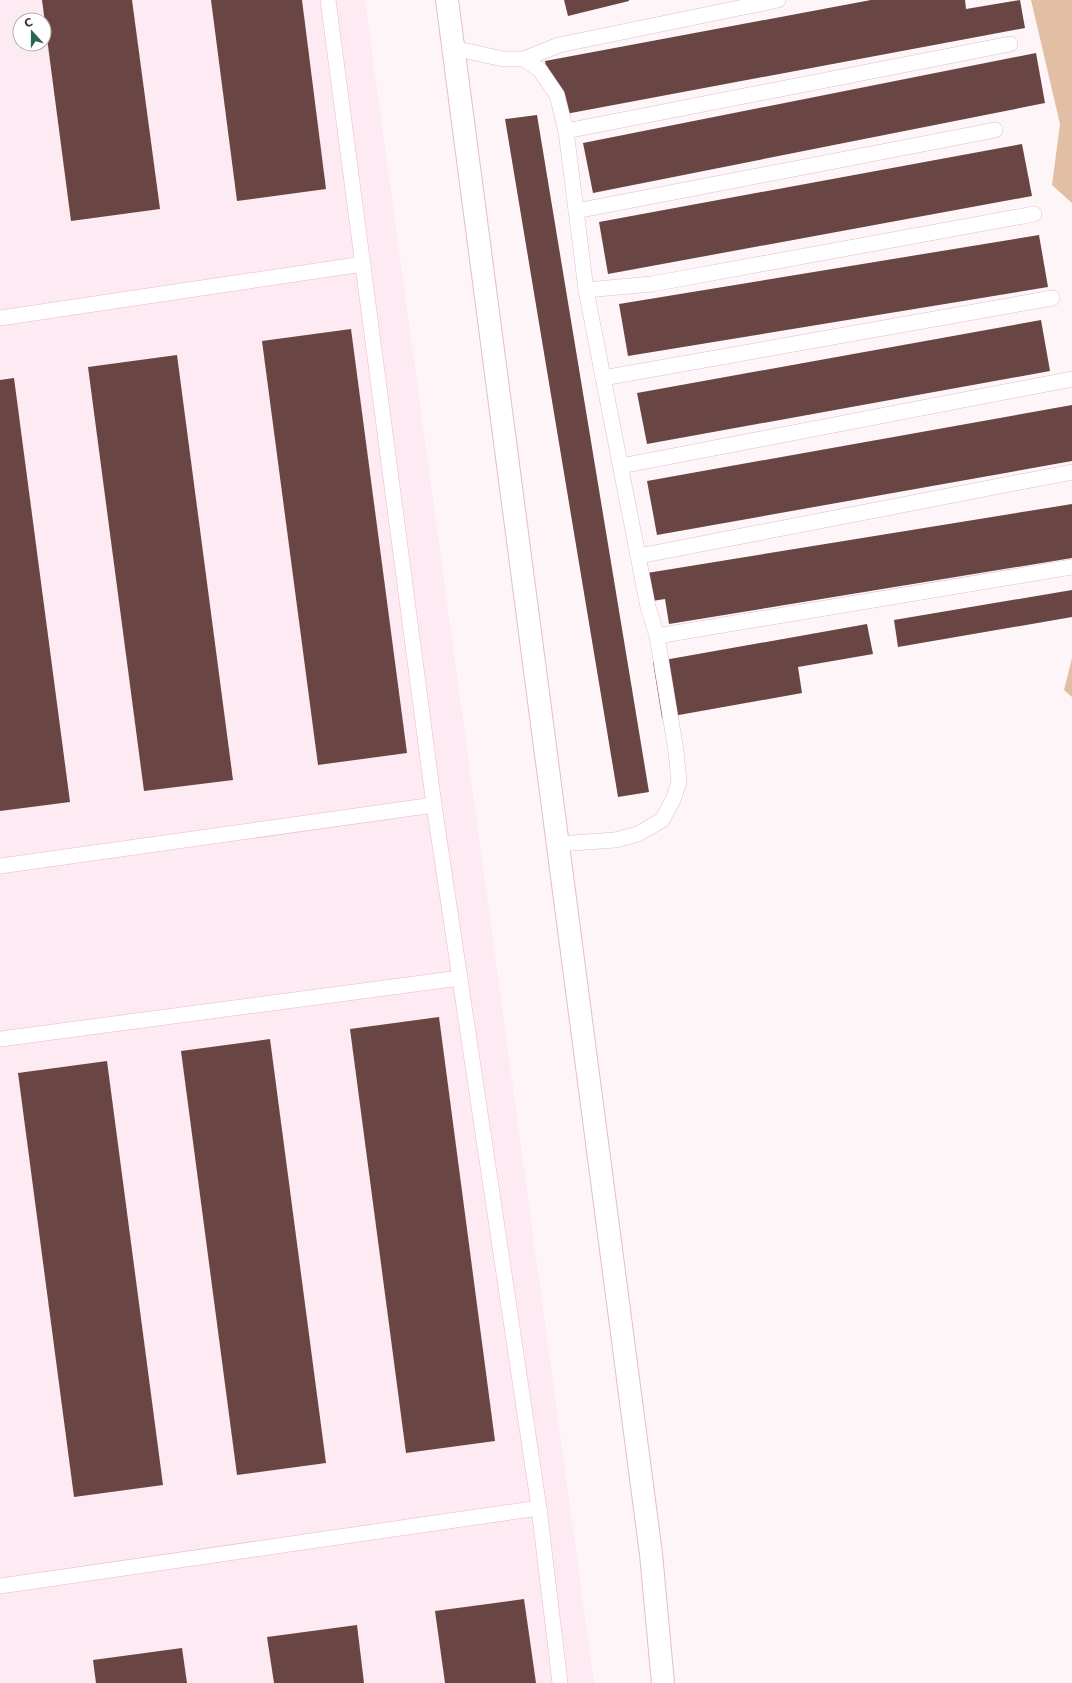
<svg xmlns="http://www.w3.org/2000/svg" width="1072" height="1683" viewBox="0 0 1072 1683" font-family="'DejaVu Sans',sans-serif">
	<style>
		.built { fill: #feeaf2; fill-rule: evenodd }
		.green { fill: #e2bfa4 }
		.building { fill: #694643 }
		.lines { fill: none; stroke-linecap: round; stroke-linejoin: round }
		.lane-casing { stroke: #e3bccc; stroke-width: 16 }
		.street-casing { stroke: #e3bccc; stroke-width: 24 }
		.lane { stroke: #fff; stroke-width: 15 }
		.street { stroke: #fff; stroke-width: 22 }
	</style>
	<rect width="100%" height="100%" fill="#fdf5f8"/>
	<path class="built" d="M0,0H365L594,1683H0ZM20,20H44V44H20Z"/>
	<g class="green">
		<path d="M1031,0H1072V203L1052,185L1060,124Z"/>
		<path d="M1072,658V697L1064,690Z"/>
	</g>
	<g class="building">
		<path d="M42,0H132L160,209L71,221Z"/>
		<path d="M211,0H302L326,189L237,201Z"/>
		<path d="M564,0H629V1L568,16Z"/>
		<path d="M871,0H965L966,9L1020,0L1025,28L555,116L545,61Z"/>
		<path d="M1036,53L1045,103L593,193L583,143Z"/>
		<path d="M537,115L649,792L618,797L505,119Z"/>
		<path d="M1022,144L1032,196L608,274L599,222Z"/>
		<path d="M1039,235L1048,287L628,356L619,304Z"/>
		<path d="M1041,320L1050,371L647,444L637,393Z"/>
		<path d="M351,329L407,753L318,765L262,341Z"/>
		<path d="M177,355L233,780L144,791L88,367Z"/>
		<path d="M14,378L70,802L0,811V380Z"/>
		<path d="M1072,405V461L657,535L647,481Z"/>
		<path d="M1072,504V558L669,624L665,599L646,602L641,574Z"/>
		<path d="M1072,590V617L898,647L894,620Z"/>
		<path d="M867,624L873,654L798,667L802,693L662,718L653,662Z"/>
		<path d="M439,1017L495,1441L406,1453L350,1029Z"/>
		<path d="M270,1039L326,1463L237,1475L181,1051Z"/>
		<path d="M107,1061L163,1485L74,1497L18,1073Z"/>
		<path d="M524,1599L536,1683H445L435,1611Z"/>
		<path d="M357,1625L364,1683H274L267,1637Z"/>
		<path d="M182,1648L187,1683H96L93,1660Z"/>
	</g>
	<g class="lines">
		<g class="lane-casing">
			<g id="lane">
				<path d="M328,0L434,805"/>
				<path d="M453,48L503,59H524L559,45L778,0"/>
				<path d="M524,59L540,70L557,95L566,131L586,290L648,607L657,636L676,751L679,782L673,800L662,820L638,834L615,840L558,844"/>
				<path d="M566,131L1010,44"/>
				<path d="M576,211L995,130"/>
				<path d="M586,290L652,284L1034,214"/>
				<path d="M0,318L363,264"/>
				<path d="M603,378L1052,298"/>
				<path d="M621,466L1072,379"/>
				<path d="M639,556L1072,472"/>
				<path d="M657,636L1072,567"/>
				<path d="M0,866L434,805L539,1508L560,1683"/>
				<path d="M0,1039L460,978"/>
				<path d="M0,1586L539,1508"/>
			</g>
		</g>
		<g class="street-casing">
			<path id="street" d="M447,0L651,1554L663,1683"/>
		</g>
		<use href="#lane" class="lane"/>
		<use href="#street" class="street"/>
	</g>
	<g transform="translate(32 32) rotate(339)"><circle r="19" fill="#ffffff" stroke="#b4aeb0"/>
	<path d="M0-3L7 15L0 10L-7 15Z" fill="#2e664d"/>
	<text y="-6" font-size="11" font-weight="bold" text-anchor="middle" fill="#43343a">С</text>
	</g>
</svg>
